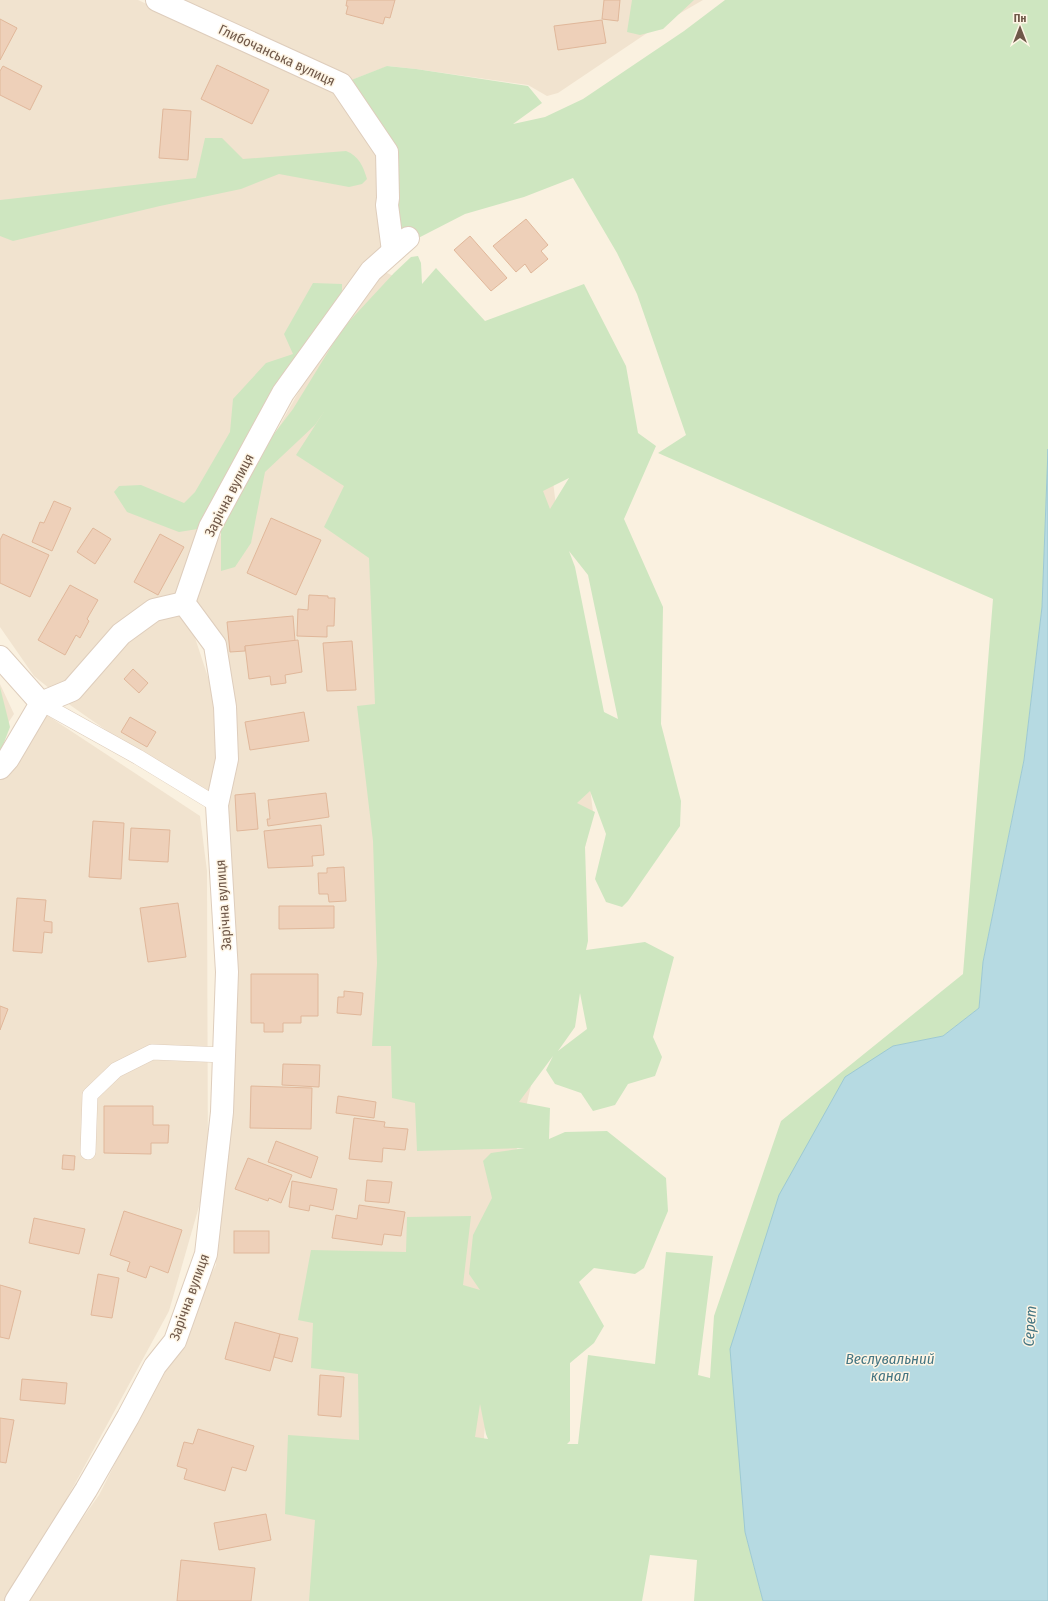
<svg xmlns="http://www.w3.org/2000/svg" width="1048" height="1601" viewBox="0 0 1048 1601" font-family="'Fira Sans Condensed',sans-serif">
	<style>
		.residential { fill: #f1e3cf }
		.green { fill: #cee6c0; fill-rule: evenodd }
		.water { fill: #b6dae2; stroke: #9dc9d3 }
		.building { fill: #eed0b9; stroke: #e0b79a }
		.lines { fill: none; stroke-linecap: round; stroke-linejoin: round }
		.service-casing { stroke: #decdbc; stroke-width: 16 }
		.minor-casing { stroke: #decdbc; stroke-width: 24 }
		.service { stroke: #fff; stroke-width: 15 }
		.minor { stroke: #fff; stroke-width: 22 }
		.labels { text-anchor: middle; stroke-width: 3; stroke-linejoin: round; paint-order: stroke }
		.street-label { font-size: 14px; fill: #6f5849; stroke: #fef5e5 }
		.water-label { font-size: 15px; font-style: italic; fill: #447582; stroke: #fef5e5 }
	</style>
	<rect width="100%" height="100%" fill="#faf1e0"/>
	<g class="residential">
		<path d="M0,0H138L340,93L380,153L387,250L280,411L181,595L224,726L212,804L70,705L34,676L0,627Z"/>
		<path d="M157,0H703L653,29L558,93L547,96L528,85L416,69L388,66L341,84Z"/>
		<path d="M385,272L474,315L552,473L593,812L517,1147L484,1436L492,1601H24L99,1495L216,1265L221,1140L228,716L192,592L241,494L311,370Z"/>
		<path d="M0,684L14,714L0,735Z"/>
		<path d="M36,708L200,816L207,871L208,1175L169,1311L11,1601H0V755Z"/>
	</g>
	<g class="green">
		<path d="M632,0H694L663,29L640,35L627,32Z"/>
		<path d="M725,0H1048V449L1042,607L1024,760L983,962L979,1008L943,1036L893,1046L745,1532L763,1601H694L697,1560L650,1555L642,1601H309L315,1520L285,1514L288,1435L359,1440L358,1374L311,1368L313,1323L298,1320L311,1250L406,1252L407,1217L471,1216L463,1285L480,1290L469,1274L473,1235L492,1198L483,1161L491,1153L525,1148L417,1151L415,1103L392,1098L391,1046H372L377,963L373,841L357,706L375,704L369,558L324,527L344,486L296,455L325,410L315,425L265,472L251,543L235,567L221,571V524L257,456L293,409L342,329L394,273L411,257L418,256L421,263L422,284L436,268L485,321L584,284L626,366L638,433L656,446L624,519L663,607L661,724L681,801L680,826L628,901L622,907L606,902L595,879L606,834L590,791L577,803L595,812L585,847L588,941L586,950L645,942L674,957L653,1037L662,1057L655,1076L628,1084L615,1105L593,1111L581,1093L555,1084L546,1070L553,1056L519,1102L550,1108L549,1139L565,1132L607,1131L666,1178L668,1211L644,1268L635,1274L594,1268L579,1282L604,1326L594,1343L570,1363V1441L567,1444H578L588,1355L655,1364L666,1252L713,1256L698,1375L710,1378L714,1316L781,1121L963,974L993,599L658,453L686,435L637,294L617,253L573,178L524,197L465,214L393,251L387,152L341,84L387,66L416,69L528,86L542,103L513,124L545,117L583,99L684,31ZM569,478L550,509L543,491ZM569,551L588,575L618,719L604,712L575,567ZM580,993L587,1029L558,1051L575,1027ZM480,1404L486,1434L488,1439L475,1437Z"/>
		<path d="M205,138H222L243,159L346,151C359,156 363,166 367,179L362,184L349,187L279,174L241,189L160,206L13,241L0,236V200L196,178Z"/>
		<path d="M313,283L342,284V304L210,527L179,532L171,529L127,512L114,492L119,486L141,485L184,503L195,492L230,432L233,399L266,363L293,354L284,334Z"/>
		<path d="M0,687L10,727L0,753Z"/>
	</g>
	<path class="water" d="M1048,449V1601H763L745,1532L730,1349L779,1195L845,1077L893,1046L943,1036L979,1008L983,962L1024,760L1042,607Z"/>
	<g class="building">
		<path d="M347,0H395L390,18L385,17L383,24L346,14L348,6H346Z"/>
		<path d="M604,0H620L618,21L602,19Z"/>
		<path d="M0,19L17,28L0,60Z"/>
		<path d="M602,20L606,43L558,50L554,26Z"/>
		<path d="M217,65L269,90L252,124L201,99Z"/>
		<path d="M3,66L42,86L30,110L0,95V71Z"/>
		<path d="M163,109L191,111L188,160L159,158Z"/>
		<path d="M526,219L548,245L541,251L548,259L531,273L525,264L516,272L493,246Z"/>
		<path d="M470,236L507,278L491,291L454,250Z"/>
		<path d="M54,501L71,508L52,551L32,542L40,522L44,523Z"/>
		<path d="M271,518L321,540L296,595L247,573Z"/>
		<path d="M93,528L111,539L95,564L77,552Z"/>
		<path d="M3,534L49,555L30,597L0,583V540Z"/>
		<path d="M160,534L184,547L158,595L134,582Z"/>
		<path d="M70,585L98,600L87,619L89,621L80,638L76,635L65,655L38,640Z"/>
		<path d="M309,595L328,596V598H335L334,626H327V637L297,636L298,609L308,610Z"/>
		<path d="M293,616L295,641L245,646V651L230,652L227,622Z"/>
		<path d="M298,640L302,672L285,675L286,683L271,685L270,676L249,679L245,646Z"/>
		<path d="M352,641L356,690L327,691L323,643Z"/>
		<path d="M133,669L148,683L139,693L124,679Z"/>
		<path d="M304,712L309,741L250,750L245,722Z"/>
		<path d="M130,717L156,732L147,747L121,732Z"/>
		<path d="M255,793L258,829L237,831L235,795Z"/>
		<path d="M326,793L329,817L268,826L267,819H270L268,800Z"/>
		<path d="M93,821L124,823L121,879L89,877Z"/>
		<path d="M321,825L324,855L312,856L313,866L268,868L264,831Z"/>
		<path d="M131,828L170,830L168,862L129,860Z"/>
		<path d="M344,867L346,901L329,902L328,894H319L318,873H327V868Z"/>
		<path d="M17,898L46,900L44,921L52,922V933L44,932L42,953L13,951Z"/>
		<path d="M178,903L186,957L148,962L140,908Z"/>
		<path d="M279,906H334V928L279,929Z"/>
		<path d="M251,974H318V1016H301V1023H283V1032H264V1023H251Z"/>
		<path d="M344,991L363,993L361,1015L337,1013L338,997H344Z"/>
		<path d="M0,1006L8,1009L0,1030Z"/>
		<path d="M283,1064L320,1065L319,1087L282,1085Z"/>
		<path d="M251,1086L312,1088L311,1129L250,1128Z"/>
		<path d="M338,1096L376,1102L374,1118L336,1113Z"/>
		<path d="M104,1106H153V1125H169L168,1143H151V1154L104,1153Z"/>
		<path d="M354,1118L385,1122L384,1127L408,1129L405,1150L383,1148L382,1162L349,1159Z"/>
		<path d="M276,1141L318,1157L311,1178L268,1162Z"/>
		<path d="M63,1155L75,1156L74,1170L62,1169Z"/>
		<path d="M248,1158L292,1175L281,1203L269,1198L268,1201L235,1189Z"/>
		<path d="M367,1180L392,1182L389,1203L365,1201Z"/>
		<path d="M292,1181L337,1189L333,1210L310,1205L309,1211L289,1207Z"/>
		<path d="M359,1205L405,1212L401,1236L384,1234L382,1245L332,1238L336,1215L357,1219Z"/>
		<path d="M124,1211L182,1230L168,1273L150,1266L146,1278L127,1271L130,1262L110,1255Z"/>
		<path d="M34,1218L85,1229L79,1254L29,1243Z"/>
		<rect x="234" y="1231" width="35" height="22"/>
		<path d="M98,1274L119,1278L112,1318L91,1315Z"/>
		<path d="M0,1285L21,1291L9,1339L0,1337Z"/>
		<path d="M235,1322L280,1334L270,1371L225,1359Z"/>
		<path d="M280,1334L298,1338L292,1362L274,1357Z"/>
		<path d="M320,1375L344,1377L341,1417L318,1415Z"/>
		<path d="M22,1379L67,1383L65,1404L20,1400Z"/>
		<path d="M0,1418L14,1420L6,1463L0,1462Z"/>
		<path d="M198,1429L254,1446L246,1471L232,1467L225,1491L184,1479L187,1469L177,1466L184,1442L193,1444Z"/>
		<path d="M266,1514L271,1540L219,1550L214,1523Z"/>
		<path d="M181,1560L255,1568L251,1601H177Z"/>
	</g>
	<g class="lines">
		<g class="service-casing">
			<g id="service">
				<path d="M41,703L138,757L217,805"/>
				<path d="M88,1152L90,1095L116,1070L152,1052L224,1055"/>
			</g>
		</g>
		<g class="minor-casing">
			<g id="minor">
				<path d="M157,0L341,84L387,152L388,198L387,205L393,251"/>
				<path d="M0,657L41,703"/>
				<path d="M0,768L8,759L41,703L72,690L121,634L154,610L184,603"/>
				<path d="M16,1601L86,1490L128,1417L155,1366L175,1341L206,1254L222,1112L227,972L217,805L227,759L225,707L215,645L184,603L210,527L283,393L371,271L408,238"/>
			</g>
		</g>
		<use href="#service" class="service"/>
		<use href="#minor" class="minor"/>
	</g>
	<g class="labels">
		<g class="street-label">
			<text transform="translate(277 55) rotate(25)" y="5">Глибочанська вулиця</text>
			<text transform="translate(229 495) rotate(-63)" y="5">Зарічна вулиця</text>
			<text transform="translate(223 905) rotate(-94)" y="5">Зарічна вулиця</text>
			<text transform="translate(189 1297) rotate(-70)" y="5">Зарічна вулиця</text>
		</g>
		<g class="water-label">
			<text transform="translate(1030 1326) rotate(-86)" y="5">Серет</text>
			<text x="890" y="1364">Веслувальний<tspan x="890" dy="17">канал</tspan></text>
		</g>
	</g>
	<g transform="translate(1020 28)" stroke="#fef5e5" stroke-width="3" paint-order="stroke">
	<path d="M0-3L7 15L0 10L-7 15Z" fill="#6f5849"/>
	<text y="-6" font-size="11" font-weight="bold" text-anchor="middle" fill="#6f5849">Пн</text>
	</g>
</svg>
